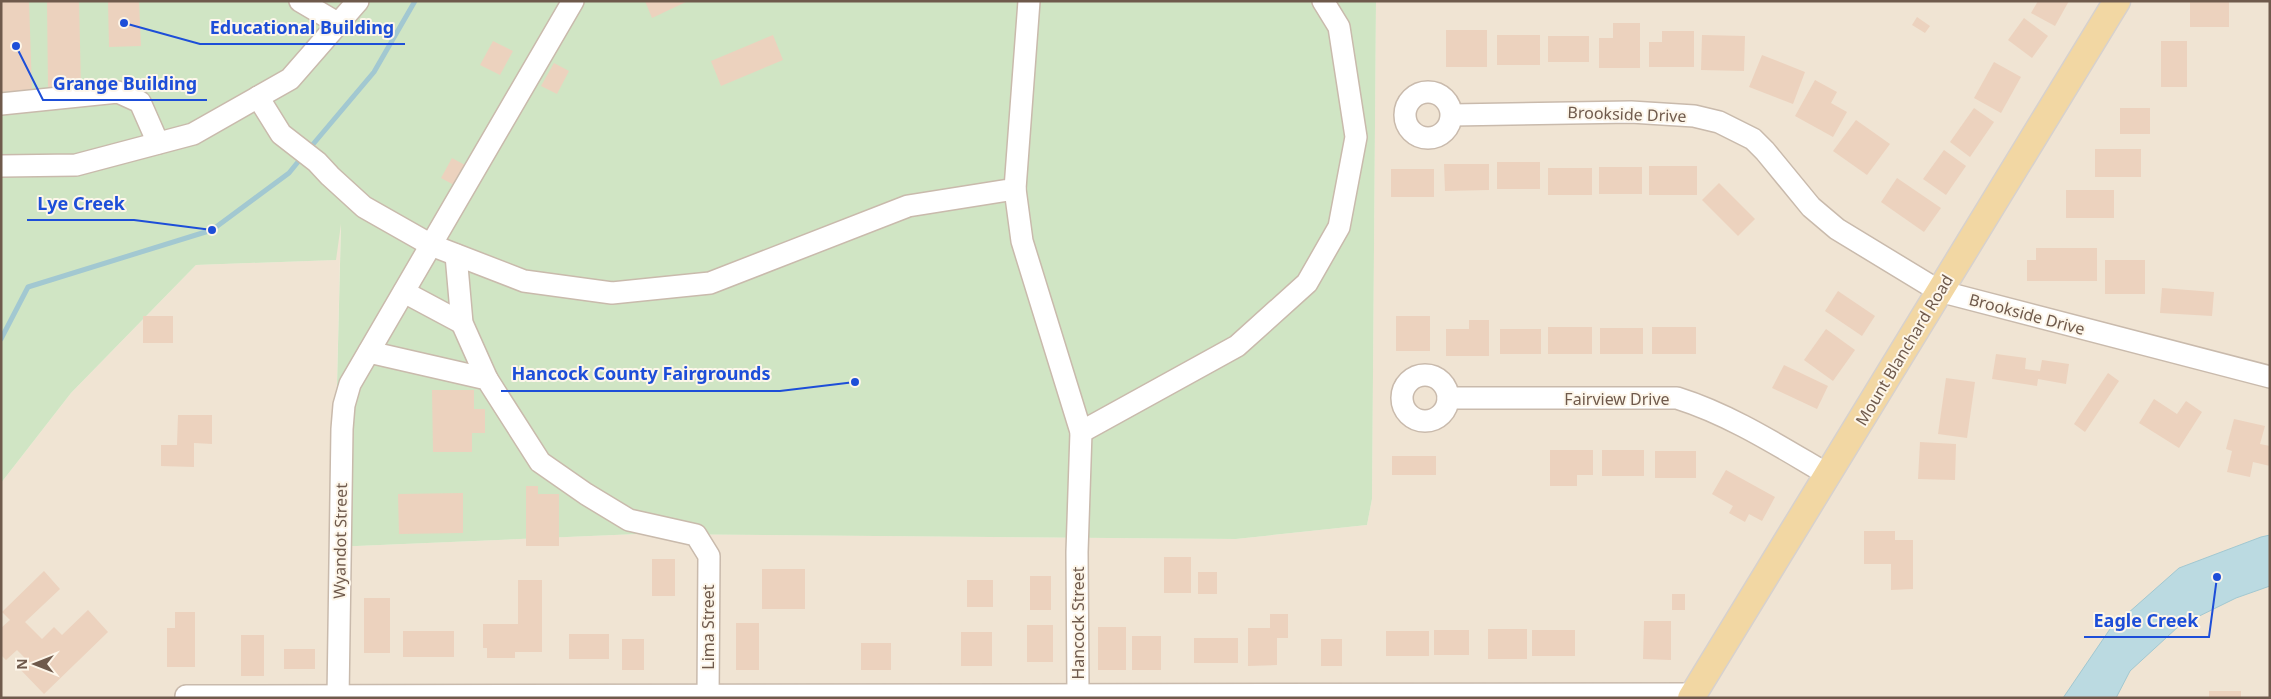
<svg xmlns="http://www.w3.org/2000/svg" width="2271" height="699" viewBox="0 0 2271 699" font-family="'Noto Sans',sans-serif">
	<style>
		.residential { fill: #f0e4d3 }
		.green { fill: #d0e5c4 }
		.water { fill: #bbdae1; stroke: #a2c8d1 }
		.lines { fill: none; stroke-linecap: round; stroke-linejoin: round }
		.stream { stroke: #a2c8d1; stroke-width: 5 }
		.building { fill: #ecd2be }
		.minor-casing { stroke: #c9baac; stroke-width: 24 }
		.major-casing { stroke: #d7d1cd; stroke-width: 29 }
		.minor { stroke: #fff; stroke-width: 21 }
		.major { stroke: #f2d7a3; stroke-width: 26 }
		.labels { text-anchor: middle; stroke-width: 4; stroke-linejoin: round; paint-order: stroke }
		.street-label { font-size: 16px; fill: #6f5a4c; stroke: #fdf6ea }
		.leader { fill: none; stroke: #1d4ed8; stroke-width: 2 }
		.callout-dot { fill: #1d4ed8; stroke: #fdf6ea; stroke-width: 2 }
		.callout-label { font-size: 18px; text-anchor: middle; font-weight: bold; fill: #1d4ed8; stroke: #fdf6ea; stroke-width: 4; stroke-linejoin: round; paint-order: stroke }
	</style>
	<rect width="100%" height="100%" fill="#f9f2e4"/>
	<path class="residential" d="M1376,1H2270V698H1V483L71,393L196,265L335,260L341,217L333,547L638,534L1236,539L1367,525L1372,499Z"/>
	<path class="green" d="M1,1H1376L1372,499L1367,525L1236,539L638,534L333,547L341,224L336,260L196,265L71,393L1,483Z"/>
	<path class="water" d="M2270,535V586L2236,598L2179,626L2130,671L2116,698H2063L2110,629L2179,568L2261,537Z"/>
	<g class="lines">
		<g class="stream">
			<path d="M309,149L374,72L415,1"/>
			<path d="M1,339L28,287L212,230L289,173L302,157"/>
		</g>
	</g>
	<g class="building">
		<path d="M1,1H29L32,90L1,92Z"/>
		<path d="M47,1H79L81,87L48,88Z"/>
		<path d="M108,1H139L141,46L109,47Z"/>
		<path d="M645,1H688L652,18Z"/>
		<path d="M2038,1H2069L2055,26L2031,13Z"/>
		<rect x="2190" y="1" width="39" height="26"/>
		<path d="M1917,17L1930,26L1925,33L1912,25Z"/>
		<path d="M2024,18L2048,36L2032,58L2008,40Z"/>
		<path d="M1613,23H1640V68H1599V38H1613Z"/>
		<rect x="1446" y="30" width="41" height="37"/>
		<path d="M1662,31H1694V67H1649V42H1662Z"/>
		<path d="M773,35L783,60L721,86L711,61Z"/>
		<rect x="1497" y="35" width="43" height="30"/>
		<path d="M1702,35L1745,36L1744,71L1701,70Z"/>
		<rect x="1548" y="36" width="41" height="26"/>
		<path d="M493,41L513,51L500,75L480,65Z"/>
		<rect x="2161" y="41" width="26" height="46"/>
		<path d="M1762,55L1805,72L1793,104L1749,87Z"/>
		<path d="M1994,62L2021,77L2001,113L1974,98Z"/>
		<path d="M554,63L569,71L557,94L541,86Z"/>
		<path d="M1815,80L1837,92L1831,103L1847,112L1833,137L1795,116Z"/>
		<path d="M1974,108L1994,122L1970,157L1950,142Z"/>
		<rect x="2120" y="108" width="30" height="26"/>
		<path d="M1856,120L1890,144L1867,175L1833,151Z"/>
		<rect x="2095" y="149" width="46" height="28"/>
		<path d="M1944,150L1966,166L1946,195L1923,179Z"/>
		<path d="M452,158L465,165L454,185L441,178Z"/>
		<rect x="1497" y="162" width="43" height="27"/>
		<path d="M1444,164H1489V190L1445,191Z"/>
		<rect x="1649" y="166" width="48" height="29"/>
		<rect x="1599" y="167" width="43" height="27"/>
		<rect x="1548" y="168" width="44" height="27"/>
		<rect x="1391" y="169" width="43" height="28"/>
		<path d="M1897,178L1941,208L1924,232L1881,202Z"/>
		<path d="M1719,183L1755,219L1738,236L1702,200Z"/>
		<rect x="2066" y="190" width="48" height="28"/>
		<path d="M2036,248H2097V281H2027V260H2036Z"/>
		<rect x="2105" y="260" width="40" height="34"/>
		<path d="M2162,288L2214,292L2212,316L2160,313Z"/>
		<path d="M1838,291L1875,316L1862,336L1825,311Z"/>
		<rect x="143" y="316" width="30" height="27"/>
		<rect x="1396" y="316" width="34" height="35"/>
		<path d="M1469,320H1489V356H1446V329H1469Z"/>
		<rect x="1548" y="327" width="44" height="27"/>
		<rect x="1652" y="327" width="44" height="27"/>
		<rect x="1600" y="328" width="43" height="26"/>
		<rect x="1500" y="329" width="41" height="25"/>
		<path d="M1826,329L1855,350L1833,381L1804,360Z"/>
		<path d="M1996,354L2026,358L2025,369L2040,371L2042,360L2069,364L2066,384L2038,379L2037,386L1992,379Z"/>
		<path d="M1784,365L1828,386L1817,409L1772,388Z"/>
		<path d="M2108,373L2119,381L2085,432L2074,424Z"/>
		<path d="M1946,378L1975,382L1967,438L1938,434Z"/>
		<path d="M432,390H474V409H485V433H472V452H433Z"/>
		<path d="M2154,399L2177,414L2186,401L2202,412L2179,448L2139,423Z"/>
		<path d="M178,415H212V444L194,443V467L161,466V445H177Z"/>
		<path d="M2234,419L2265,426L2260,444L2270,446V466L2253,462L2250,477L2227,472L2232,451L2226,449Z"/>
		<path d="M1920,442L1956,444L1955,480L1918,479Z"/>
		<path d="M1550,450H1593V475H1577V486H1550Z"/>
		<rect x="1602" y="450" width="42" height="26"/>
		<rect x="1655" y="451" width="41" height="27"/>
		<rect x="1392" y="456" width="44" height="19"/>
		<path d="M1726,470L1775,497L1762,521L1749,514L1745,522L1729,513L1733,506L1712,494Z"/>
		<path d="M526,486H538V494H559V546H526Z"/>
		<path d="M463,493V533L399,534L398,494Z"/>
		<path d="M1864,531H1895V540H1913V589L1891,590V564H1864Z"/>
		<rect x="1164" y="557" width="27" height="36"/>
		<rect x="652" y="559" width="23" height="37"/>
		<rect x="762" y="569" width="43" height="40"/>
		<path d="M44,571L60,589L25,622L42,639L54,627L62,635L88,610L108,632L44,694L18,667L26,659L17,650L6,660L1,655V628L10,620L2,612Z"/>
		<rect x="1198" y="572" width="19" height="22"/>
		<rect x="1030" y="576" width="21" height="34"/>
		<path d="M518,580H542V652H515V658H487V648H483V624H518Z"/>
		<rect x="967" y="580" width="26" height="27"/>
		<rect x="1672" y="594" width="13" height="16"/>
		<rect x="364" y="598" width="26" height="55"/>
		<path d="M175,612H195V667H167V628H175Z"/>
		<path d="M1270,614H1288V638H1277V665L1248,666V628H1270Z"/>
		<path d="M1644,621H1671V660L1643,659Z"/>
		<rect x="736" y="623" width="23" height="47"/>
		<rect x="1027" y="625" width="26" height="37"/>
		<rect x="1098" y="627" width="28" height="43"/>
		<rect x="1488" y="629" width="39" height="30"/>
		<rect x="1434" y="630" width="35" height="25"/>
		<rect x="1532" y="630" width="43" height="26"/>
		<rect x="403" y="631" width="51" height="26"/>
		<rect x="1386" y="631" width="43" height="25"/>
		<rect x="961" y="632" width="31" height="34"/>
		<rect x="569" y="634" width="40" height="25"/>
		<rect x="241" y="635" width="23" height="41"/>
		<rect x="1132" y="636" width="29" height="34"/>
		<rect x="1194" y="638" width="44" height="25"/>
		<rect x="622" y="639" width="22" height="31"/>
		<rect x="1321" y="639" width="21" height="27"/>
		<rect x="861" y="643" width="30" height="27"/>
		<rect x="284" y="649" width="31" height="20"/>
		<rect x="2209" y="691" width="32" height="7"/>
	</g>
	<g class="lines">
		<g class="minor-casing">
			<g id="minor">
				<path d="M300,1L339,24"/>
				<circle cx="1428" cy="115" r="23"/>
				<path d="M258,97L281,134L317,162L330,176L364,207L431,245L524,281L612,293L710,283L908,206L1015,189L1029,1"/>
				<path d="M1,104L118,92L140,102L158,143"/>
				<path d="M1452,115L1631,112L1694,116L1719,122L1753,139L1765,151L1811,207L1837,229L1939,291L2270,377"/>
				<path d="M1,166L76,165L193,134L290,79L358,1"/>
				<path d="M1015,189L1022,241L1081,432L1077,552L1078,695"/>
				<path d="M456,255L462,323L487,379"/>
				<path d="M404,292L462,323"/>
				<path d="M369,352L487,379L540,462L586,494L629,520L696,535L709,556L708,698"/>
				<circle cx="1425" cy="398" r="23"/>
				<path d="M1448,398H1677C1731,415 1779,446 1827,474"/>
				<path d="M1081,432L1237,346L1307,283L1339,227L1356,137L1339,27L1323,1"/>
				<path d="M186,696L1693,694"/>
				<path d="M338,698L342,429L344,405L350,384L573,1"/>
			</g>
		</g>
		<g class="major-casing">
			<path id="major" d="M1691,698L2117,1"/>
		</g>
		<use href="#minor" class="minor"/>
		<use href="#major" class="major"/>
	</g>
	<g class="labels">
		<g class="street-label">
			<text transform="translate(1627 114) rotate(2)" y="6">Brookside Drive</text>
			<text transform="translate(2027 314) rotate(15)" y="6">Brookside Drive</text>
			<text transform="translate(1904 350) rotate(-59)" y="6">Mount Blanchard Road</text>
			<text x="1617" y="405">Fairview Drive</text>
			<text transform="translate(340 541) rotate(-89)" y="6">Wyandot Street</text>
			<text transform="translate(1078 623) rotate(-90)" y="6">Hancock Street</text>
			<text transform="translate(708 627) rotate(-90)" y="6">Lima Street</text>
		</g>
	</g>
	<path class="leader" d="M124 23L200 44H405M16 46L43 100H207M212 230L134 220H27M855 382L780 391H501M2217 577L2209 637H2084"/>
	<g class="callout-dot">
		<circle cx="124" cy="23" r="5"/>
		<circle cx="16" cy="46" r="5"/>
		<circle cx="212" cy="230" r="5"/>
		<circle cx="855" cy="382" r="5"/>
		<circle cx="2217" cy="577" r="5"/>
	</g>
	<g class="callout-label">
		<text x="302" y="34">Educational Building</text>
		<text x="125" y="90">Grange Building</text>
		<text x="81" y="210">Lye Creek</text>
		<text x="641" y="380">Hancock County Fairgrounds</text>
		<text x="2146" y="627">Eagle Creek</text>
	</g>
	<rect width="2271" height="699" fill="none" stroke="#6f5a4c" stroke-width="5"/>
	<g transform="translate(35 664) rotate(270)" stroke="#fdf6ea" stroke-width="4" paint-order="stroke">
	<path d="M0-4L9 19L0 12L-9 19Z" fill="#6f5a4c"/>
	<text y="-8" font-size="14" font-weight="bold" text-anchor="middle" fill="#6f5a4c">N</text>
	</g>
</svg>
